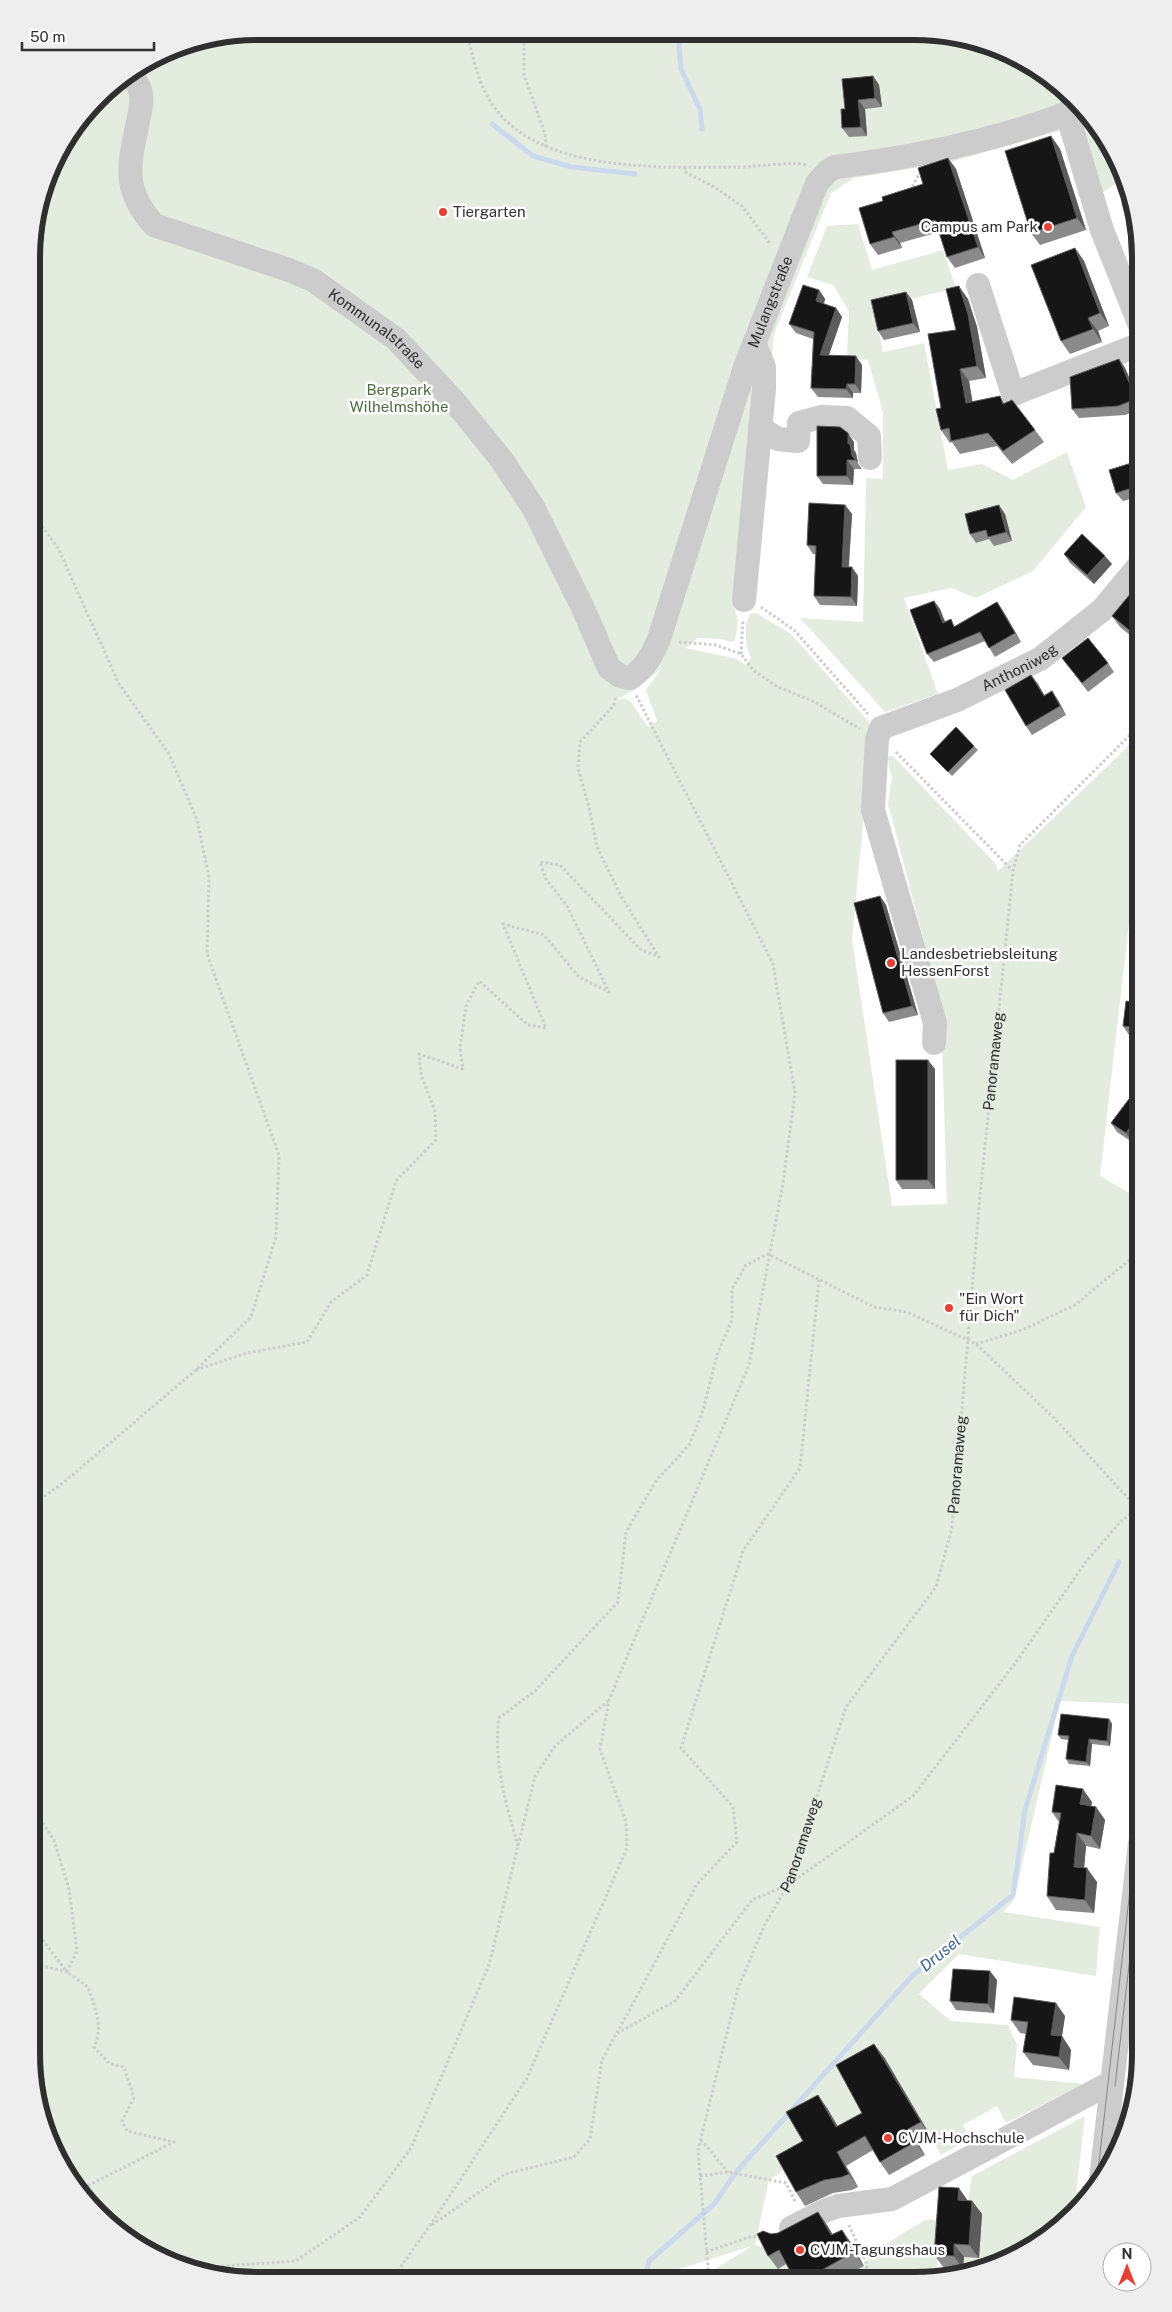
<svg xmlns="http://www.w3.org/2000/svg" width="1172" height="2312" viewBox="0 0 1172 2312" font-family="'Public Sans',sans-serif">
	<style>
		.green { fill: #e3ecde; fill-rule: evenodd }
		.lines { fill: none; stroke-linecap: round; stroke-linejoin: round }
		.stream { stroke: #cadaec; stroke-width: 5 }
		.path { stroke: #ccc; stroke-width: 3; stroke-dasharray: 2.5 2.5; stroke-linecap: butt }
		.minor { stroke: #ccc; stroke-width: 24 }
		.tram { stroke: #848484; stroke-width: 1 }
		.wall { fill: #8a8a8a }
		.shaded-wall { fill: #5c5c5c }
		.building { fill: #161616; stroke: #5c5c5c }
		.poi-dot { fill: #e44034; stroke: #fff; stroke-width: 2 }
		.labels { text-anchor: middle; stroke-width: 5; stroke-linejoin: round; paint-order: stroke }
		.poi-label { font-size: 15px; fill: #2f2f2f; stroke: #fff; text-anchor: start }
		.street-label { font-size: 15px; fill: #2f2f2f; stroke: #fff }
		.park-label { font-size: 15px; fill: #4c6b3d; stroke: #fff }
		.water-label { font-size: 16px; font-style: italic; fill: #3e6591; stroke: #fff }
		.rim { fill: none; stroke: #2f2f2f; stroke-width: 6 }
	</style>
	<rect width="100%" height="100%" fill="#fff"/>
	<g class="green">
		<path d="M258,31L958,36L1014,55L1063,87L1103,132L1125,178L1103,192L1082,199L1060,131L950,162L854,178L831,193L773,336L772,386L754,590L734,607L738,620L735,641L730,642L721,639L698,638L686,648L737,659L745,665L751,658C745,644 743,627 750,614L756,613L791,634L869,722L872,732L852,939L892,1206L947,1204L941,1008L888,803L892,777L889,768L888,756H893L995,863L998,871L1141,734V819L1100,1176L1140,1199V1672L1136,1704L1060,1701L1014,1900L1003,1912L1100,1927L1096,1976L959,1954L919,1994L951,2021L1008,2025L1017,2045L1014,2077L1084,2084L1006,2123L997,2106L963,2125L970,2139L941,2155L912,2104L814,2158L785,2169L769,2180L755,2245C776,2250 788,2263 797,2280H697L752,2246L676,2270L682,2280L228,2279L158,2257L109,2225L69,2180L43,2126L31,2054L33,229L55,158L108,88L172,48ZM662,668L646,690L657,721L648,727L631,702L624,698L611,703L639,687Z"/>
		<path d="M858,224L872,270L943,250L956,288L874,308L883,352L924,343L948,470L982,464L1013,480L1067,452L1086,507L1033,571L976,598L951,588L904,598L938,694L885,712L800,618L863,622L866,478L883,479V412L868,360L847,358L849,311L833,285L807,277L827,226Z"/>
		<path d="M1085,2116L1074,2211L1040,2242L986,2269L963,2273L964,2257L979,2258L982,2214L968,2201L972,2176Z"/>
		<path d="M925,2220H935L941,2225L936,2276H941L914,2281H837L864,2266L871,2253Z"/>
	</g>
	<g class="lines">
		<g class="stream">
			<path d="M681,34L679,46L681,69L700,109L702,129"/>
			<path d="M492,124L533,156L572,167L635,174"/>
			<path d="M645,2280L649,2261L714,2204L737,2171L912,1976L1013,1895L1025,1810L1072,1656L1119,1562"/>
		</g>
		<g class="path">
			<path d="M467,33C473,56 477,80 490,101C536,175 663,167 739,167C756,167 794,161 807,165"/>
			<path d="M524,33V75L545,134L546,147"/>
			<path d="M1058,84L1060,96"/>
			<path d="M685,167V172L716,188L742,206L771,245"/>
			<path d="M910,191L919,174"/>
			<path d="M761,607L794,630L868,714"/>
			<path d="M679,642L716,645L741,654L754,671L778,687L815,702L860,729"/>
			<path d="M741,654L743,619"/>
			<path d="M896,752L1013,871"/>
			<path d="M976,1344L1022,1330L1075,1305L1140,1251"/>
			<path d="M196,1370L247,1353L307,1342L331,1302L367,1275L396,1181L436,1140L435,1111L421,1075L419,1054L463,1069L460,1049L466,1006L479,981L528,1025L546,1028L503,924L544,935L579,977L609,992L567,906L546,879L540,862L560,865L640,949L659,957L621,896L597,847L589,807L578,769L580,742L614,705L616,696"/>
			<path d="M32,1505L63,1483L196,1370L251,1317L276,1237L279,1155L207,954L209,877L197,820L169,754L119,684L58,548L33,514"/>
			<path d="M32,1806L54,1840L69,1889L77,1951L67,1972L88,1987C95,2008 104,2027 94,2047L110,2064L124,2067L134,2098L122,2121L127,2131L174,2142L87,2186L82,2194"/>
			<path d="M518,1846C506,1805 493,1761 499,1718L535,1691L618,1602L626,1532L656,1481L689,1445L702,1414L717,1355L732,1320V1289L746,1265L768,1254L874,1307L907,1312L976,1344L1052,1416L1128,1498L1140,1501"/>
			<path d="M31,1963L67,1972L31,1925"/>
			<path d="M617,2033L697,1884L737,1842L733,1807L681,1748L743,1551L800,1468L819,1280"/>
			<path d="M701,2140L728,2172"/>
			<path d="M700,2176L728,2172L786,2183L796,2203"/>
			<path d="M432,2225L505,2174L574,2157L590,2139L602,2060L616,2034L675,2001L752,1900L788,1885L913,1796L1017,1661L1085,1563L1121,1521L1140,1508"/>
			<path d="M849,2225L867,2265L865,2281"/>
			<path d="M706,2252L750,2237L760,2236"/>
			<path d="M197,2268L296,2261L360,2217L411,2148L489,1965L535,1776L555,1746L608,1701"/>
			<path d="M392,2279L429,2227L527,2078L627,1848L626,1822L600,1749L609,1700L749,1365L783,1183L795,1093L773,964L636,695"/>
			<path id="s1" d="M709,2280L698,2150L738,1988L765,1924L788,1885L846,1707L936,1587L952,1528L980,1195L1013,871L1020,845L1141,724"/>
		</g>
		<g class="minor">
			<path id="s2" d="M130,74C133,78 137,83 139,87C143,97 141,107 139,117C130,162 120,187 154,225L289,270L313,280L396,339L454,401L501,459L533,507L582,606L609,668L620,676L630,678C645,668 652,655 659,639L745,367L817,183L828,171L835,167C918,157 1003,139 1081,108"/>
			<path d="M1067,113L1102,230L1141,328"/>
			<path d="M978,285L1013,394L1141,344"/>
			<path d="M760,428L778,439L798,441L799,423L821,417L847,418L869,436L870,458"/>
			<path d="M744,600L764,389V367L755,345"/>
			<path id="s3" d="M934,1043L935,1023L873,810L877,739L881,728L957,700L1040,659L1102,610L1141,563"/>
			<path d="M1101,2179L1140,1843"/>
			<path d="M791,2228L824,2211L838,2206L892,2199L1112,2082"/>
		</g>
		<g class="tram">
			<path d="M1115,2086L1140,1871"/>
			<path d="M1096,2189L1140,1802"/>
		</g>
	</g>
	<g class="wall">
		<path d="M891,35H922L920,42Z"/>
		<path d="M873,76L879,85L882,107L865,109L867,136L849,137L842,128L845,109Z"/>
		<path d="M1051,136L1060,149L1086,230L1040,245L1031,233Z"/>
		<path d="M948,158L956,169L985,258L955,268L947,257L939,232L900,243L902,248L878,255L870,244L883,201L923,184Z"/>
		<path d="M1075,248L1084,261L1109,326L1098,331L1102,342L1070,354L1061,341Z"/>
		<path d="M819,290L825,299L824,304L836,308L842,317L829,355L862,365L861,393H853V398L818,397L811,388L813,339L796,333L789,324Z"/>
		<path d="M906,292L912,300L920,332L884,340L878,331Z"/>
		<path d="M968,299L977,327L986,378L969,381L972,402L1000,396L1004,403L1035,430L1044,442L1012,464L997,446L960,454L952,442L950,443L941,430V408L956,330Z"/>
		<path d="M1119,359L1125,368L1141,404V409L1125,415L1079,418L1072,409Z"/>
		<path d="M854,442V450L856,453L858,463L862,469H854L853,485L823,484L817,476Z"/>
		<path d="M1141,460V496L1123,501L1116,493Z"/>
		<path d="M845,505L852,514L849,567L858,576L857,606L820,605L814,596L816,554H813L807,545Z"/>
		<path d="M1005,514L1012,541L994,546L989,539L976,543L970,534Z"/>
		<path d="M1064,554L1112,564L1094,584L1070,563Z"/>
		<path d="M1141,581V644L1120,627L1112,616Z"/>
		<path d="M934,601L940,609L945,622L955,626L997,602L1003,611L1021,642L995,657L985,641L934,662L927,654Z"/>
		<path d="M1062,658L1108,663L1114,672L1088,692Z"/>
		<path d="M1031,675L1044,695L1052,691L1066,715L1032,735L1026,726Z"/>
		<path d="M974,746L978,750L952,776L930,754Z"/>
		<path d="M880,896L886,905L918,1015L889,1022L883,1013Z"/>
		<path d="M1141,1003V1036L1129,1035L1123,1026Z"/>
		<path d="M935,1069V1189H902L896,1180Z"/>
		<path d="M1129,1099L1132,1142L1117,1132L1111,1123Z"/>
		<path d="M1109,1719L1112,1724L1110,1746L1092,1744L1090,1766L1069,1764L1066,1759L1068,1740L1061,1739L1058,1735Z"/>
		<path d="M1092,1802L1091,1806L1096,1807L1105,1820L1100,1849L1086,1846L1084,1868L1097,1882L1094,1913L1056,1910L1047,1896L1059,1822L1052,1812Z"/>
		<path d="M997,1980L994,2013L956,2010L950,2001Z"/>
		<path d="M1065,2016L1062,2036L1071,2050L1069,2070L1033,2065L1023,2052L1026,2034L1020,2033L1011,2020Z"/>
		<path d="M884,2057L930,2135L917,2142L925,2155L889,2175L880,2162L873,2150L846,2166L858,2187L852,2190L833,2193L805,2206L796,2192L803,2141L827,2108L838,2127L862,2113Z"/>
		<path d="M972,2201L982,2214L979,2258L964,2257L963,2269L944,2268L934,2255Z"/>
		<path d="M827,2225L833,2235L842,2230L851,2243L864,2266L837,2281L795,2280L786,2264L778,2269L768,2256L771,2234Z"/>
	</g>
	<g class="shaded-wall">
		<path d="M915,35H922L920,42Z"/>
		<path d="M873,76L879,85L882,107L875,98Z"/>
		<path d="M858,100L865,109L867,136L861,127Z"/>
		<path d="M1051,136L1060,149L1086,230L1077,218Z"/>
		<path d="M948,158L956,169L985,258L978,247Z"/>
		<path d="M892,232L900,243L902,248L894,237Z"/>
		<path d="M1075,248L1084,261L1109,326L1100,313Z"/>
		<path d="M959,286L968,299L977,327L986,378L977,366Z"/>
		<path d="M819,290L825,299L822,310L816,301Z"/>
		<path d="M906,292L912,300L920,332L913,323Z"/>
		<path d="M836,308L842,317L826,363L820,355Z"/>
		<path d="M1088,318L1098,331L1102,342L1093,329Z"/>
		<path d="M856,356L862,365L861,393L855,384Z"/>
		<path d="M1119,359L1125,368L1141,405L1136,399Z"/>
		<path d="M960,369L969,381L975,416L966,403Z"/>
		<path d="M847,384L853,393V398L846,389Z"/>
		<path d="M848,433L854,442V450L856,453L858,463L852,456L848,444Z"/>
		<path d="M847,460L854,469L853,485L847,476Z"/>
		<path d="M845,505L852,514L848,575L842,567Z"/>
		<path d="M999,505L1005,514L1012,541L1006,532Z"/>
		<path d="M1105,556L1112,564L1094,584L1087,575Z"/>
		<path d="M852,567L858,576L857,606L851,597Z"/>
		<path d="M934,601L940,609L949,632L943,623Z"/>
		<path d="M997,602L1003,611L1021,642L1015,633Z"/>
		<path d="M1031,675L1038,684L1050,705L1044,696Z"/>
		<path d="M1052,691L1058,700L1066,715L1060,706Z"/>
		<path d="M880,896L886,905L918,1015L912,1006Z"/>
		<path d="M928,1060L935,1069V1189L928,1180Z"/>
		<path d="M1141,1111L1140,1129L1132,1142L1126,1133Z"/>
		<path d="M1109,1719L1112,1724L1110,1746L1107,1741Z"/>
		<path d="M1089,1739L1092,1744L1090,1766L1086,1762Z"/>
		<path d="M1083,1789L1092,1802L1089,1817L1080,1804Z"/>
		<path d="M1096,1807L1105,1820L1100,1849L1091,1836Z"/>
		<path d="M1077,1833L1086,1846L1083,1880L1074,1867Z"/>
		<path d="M1087,1868L1097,1882L1094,1913L1085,1900Z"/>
		<path d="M990,1971L997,1980L994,2013L988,2004Z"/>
		<path d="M1056,2003L1065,2016L1062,2036L1071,2050L1069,2070L1059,2057L1051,2035Z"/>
		<path d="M874,2044L884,2057L930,2135L921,2122Z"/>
		<path d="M818,2095L827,2108L846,2141L836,2127Z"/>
		<path d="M908,2129L917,2142L925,2155L915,2142Z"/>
		<path d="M837,2152L846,2166L858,2187L849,2174Z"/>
		<path d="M959,2188L968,2201L958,2200Z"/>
		<path d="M972,2201L982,2214L979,2258L969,2245Z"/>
		<path d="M818,2212L827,2225L841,2249L831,2235Z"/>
		<path d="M842,2230L851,2243L864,2266L854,2252Z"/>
		<path d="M954,2244L964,2257L963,2269L954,2256Z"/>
	</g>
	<g class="building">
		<path d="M873,76L875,98L858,100L861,127L842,128L841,109H845L842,79Z"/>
		<path d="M1051,136L1077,218L1031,233L1005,151Z"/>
		<path d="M948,158L978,247L947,257L935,220L892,232L894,237L870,244L859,208L883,201L882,197L923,184L918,168Z"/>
		<path d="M1133,211L1140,251L1125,215Z"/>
		<path d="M1075,248L1100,313L1088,318L1093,329L1061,341L1031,265Z"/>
		<path d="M803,285L819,290L816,301L836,308L820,355L856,356L855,384H847L846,389L811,388L814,332L789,324Z"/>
		<path d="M959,286L968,314L977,366L960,369L966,403L1000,396L1003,404L1012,400L1035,430L1003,451L988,433L951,441L949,428L941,430L936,409L941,408L928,334L956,330L946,289Z"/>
		<path d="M906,292L913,323L878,331L871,300Z"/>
		<path d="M1119,359L1136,399L1118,406L1072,409L1070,377Z"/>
		<path d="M817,426L840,427L848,433V444H850L852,456L856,460H847V476H817Z"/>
		<path d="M1141,460V485L1116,493L1109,470Z"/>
		<path d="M809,503L845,505L842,567H852L851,597L814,596L816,546L807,545Z"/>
		<path d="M999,505L1006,532L988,537L986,530L970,534L965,514Z"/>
		<path d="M1082,534L1105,556L1087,575L1064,554Z"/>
		<path d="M1141,581V635L1139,638L1112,616Z"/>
		<path d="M934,601L943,623L951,619L954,627L997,602L1015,633L989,648L980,632L927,654L910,610Z"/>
		<path d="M1088,638L1108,663L1082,683L1062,658Z"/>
		<path d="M1031,675L1044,696L1052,691L1060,706L1026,726L1005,690Z"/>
		<path d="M956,727L974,746L948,772L930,754Z"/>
		<path d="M880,896L912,1006L883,1013L854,903Z"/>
		<path d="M1126,1001L1141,1003V1028L1123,1026Z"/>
		<rect x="896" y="1060" width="32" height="120"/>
		<path d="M1129,1099L1141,1105V1111L1126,1133L1111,1123Z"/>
		<path d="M1061,1714L1109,1719L1107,1741L1089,1739L1086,1762L1066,1759L1069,1736L1058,1735Z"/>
		<path d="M1056,1785L1083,1789L1080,1804L1096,1807L1091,1836L1077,1833L1074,1867L1087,1868L1085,1900L1047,1896L1050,1853H1054L1061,1813L1052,1812Z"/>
		<path d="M953,1969L990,1971L988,2004L950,2001Z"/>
		<path d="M1014,1997L1056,2003L1051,2035L1062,2036L1059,2057L1023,2052L1028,2022L1011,2020Z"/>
		<path d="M874,2044L921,2122L908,2129L915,2142L880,2162L865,2136L837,2152L849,2174L842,2177L824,2180L796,2192L776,2156L803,2141L786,2112L818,2095L836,2127L862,2113L836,2065Z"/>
		<path d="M939,2187L959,2188L958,2200L972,2201L969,2245L954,2244V2256L934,2255Z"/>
		<path d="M818,2212L831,2235L842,2230L854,2252L804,2280H795L779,2250L768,2256L757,2234L763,2231L771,2234L778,2233Z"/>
	</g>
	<g class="poi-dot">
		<circle cx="443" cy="212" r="5"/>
		<circle cx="1048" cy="227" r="5"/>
		<circle cx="891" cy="963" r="5"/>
		<circle cx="949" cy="1308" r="5"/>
		<circle cx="888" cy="2138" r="5"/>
		<circle cx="800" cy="2250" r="5"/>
	</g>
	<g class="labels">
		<g class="poi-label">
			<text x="453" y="217">Tiergarten</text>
			<text x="1038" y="232" text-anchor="end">Campus am Park</text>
			<text x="901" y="959">Landesbetriebsleitung<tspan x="901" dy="17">HessenForst</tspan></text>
			<text x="959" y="1304">"Ein Wort<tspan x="959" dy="17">für Dich"</tspan></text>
			<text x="898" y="2143">CVJM-Hochschule</text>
			<text x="810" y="2255">CVJM-Tagungshaus</text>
		</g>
		<g class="street-label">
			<text dy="5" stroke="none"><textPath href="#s2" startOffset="1255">Mulangstraße</textPath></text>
			<text dy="5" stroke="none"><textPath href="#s2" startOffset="410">Kommunalstraße</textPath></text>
			<text dy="5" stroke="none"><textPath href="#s3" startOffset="476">Anthoniweg</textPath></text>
			<text dy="5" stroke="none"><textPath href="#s1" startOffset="1279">Panoramaweg</textPath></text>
			<text dy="5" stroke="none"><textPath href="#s1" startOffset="874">Panoramaweg</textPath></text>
			<text dy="5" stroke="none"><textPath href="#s1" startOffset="454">Panoramaweg</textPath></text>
		</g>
		<g class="park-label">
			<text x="399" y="395">Bergpark<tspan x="399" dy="17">Wilhelmshöhe</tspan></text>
		</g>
		<g class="water-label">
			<text transform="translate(940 1953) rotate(-39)" y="6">Drusel</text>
		</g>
	</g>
	<path d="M0 0H1172V2312H0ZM258 40H914A218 218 0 0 1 1132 258V2054A218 218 0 0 1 914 2272H258A218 218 0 0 1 40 2054V258A218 218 0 0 1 258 40Z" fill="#eee" fill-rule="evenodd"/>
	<path class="rim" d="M258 40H914A218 218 0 0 1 1132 258V2054A218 218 0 0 1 914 2272H258A218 218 0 0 1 40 2054V258A218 218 0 0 1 258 40Z"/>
	<g transform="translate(1127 2267)"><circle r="24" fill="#ffffff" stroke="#acacac"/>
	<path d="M0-4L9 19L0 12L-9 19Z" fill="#e44034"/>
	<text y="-8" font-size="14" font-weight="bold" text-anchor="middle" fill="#2f2f2f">N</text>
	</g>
	<path d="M22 42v8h132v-8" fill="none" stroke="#2f2f2f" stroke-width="2.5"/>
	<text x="30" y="42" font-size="15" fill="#2f2f2f" stroke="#ffffff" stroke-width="4" paint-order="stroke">50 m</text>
</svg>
